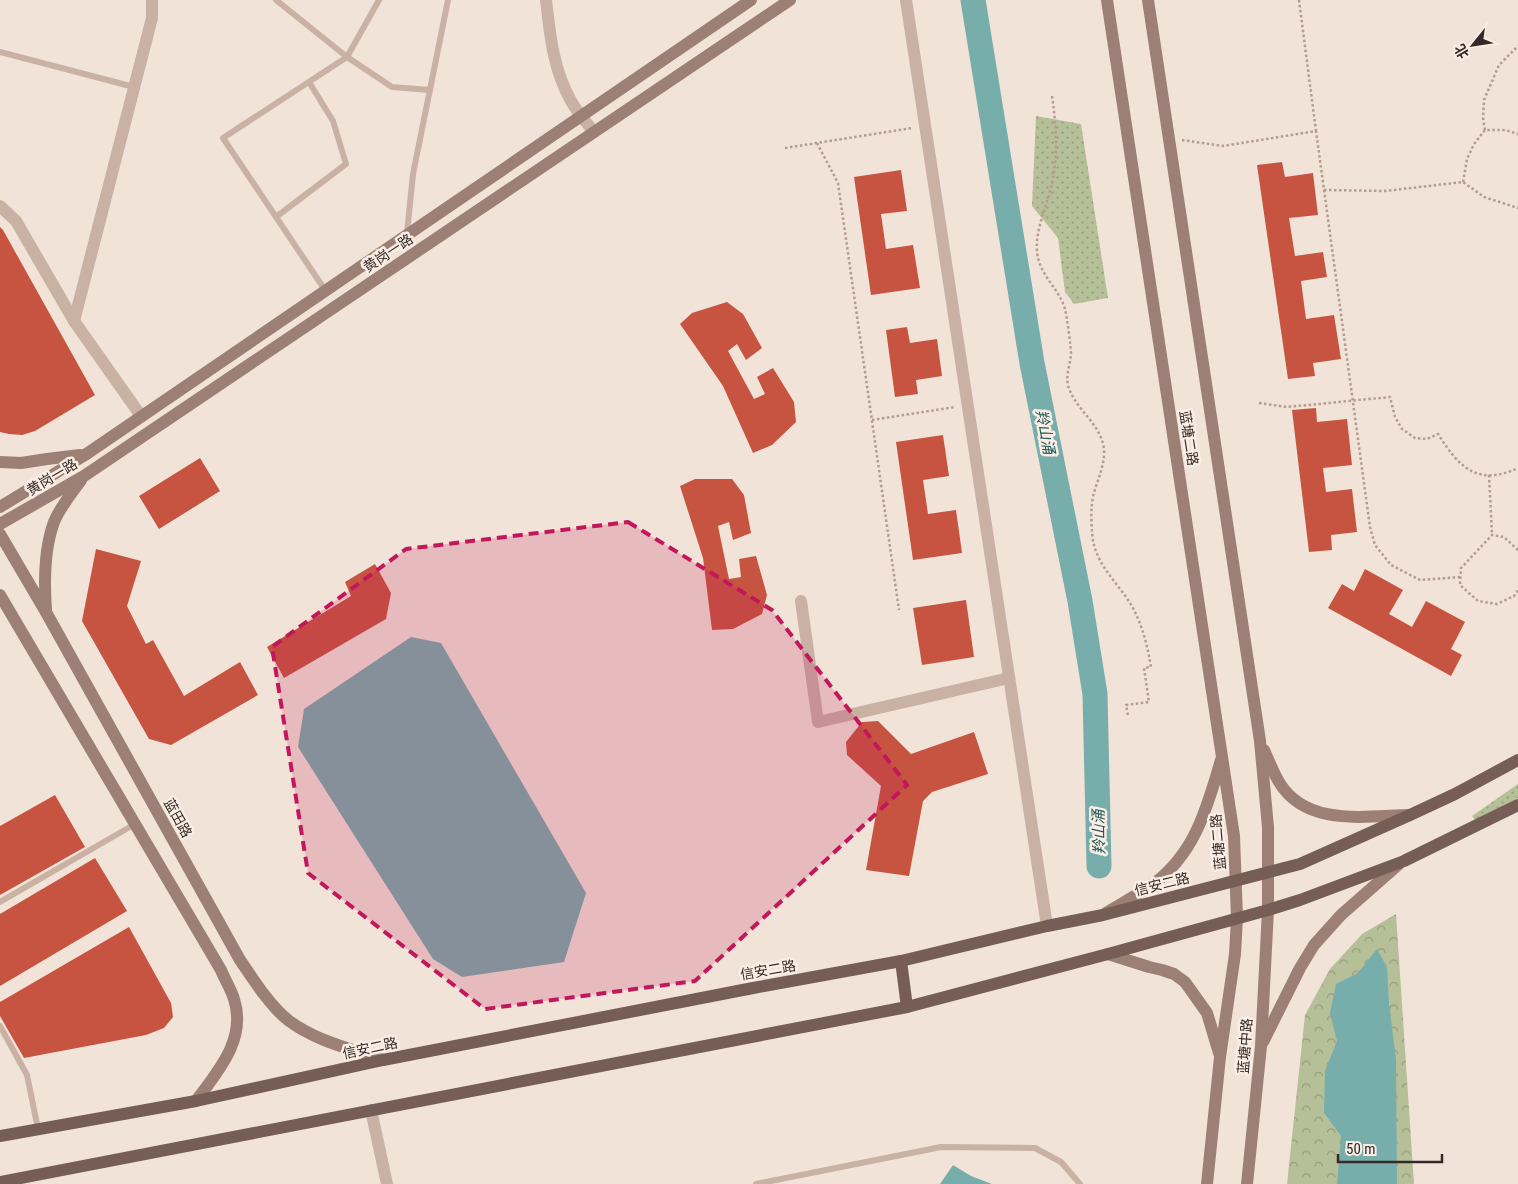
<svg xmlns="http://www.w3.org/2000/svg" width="1518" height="1184" viewBox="0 0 1518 1184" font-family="'Roboto Condensed','Noto Sans SC',sans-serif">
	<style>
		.grass { fill: url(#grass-dots) }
		.forest { fill: url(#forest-crowns) }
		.water { fill: #77aeab }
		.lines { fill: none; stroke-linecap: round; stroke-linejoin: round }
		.river { stroke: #77aeab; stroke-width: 25 }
		.building { fill: #c75440 }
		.path { stroke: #b59b8e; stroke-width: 2.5; stroke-dasharray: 2.5 2.5; stroke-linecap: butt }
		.service { stroke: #c9b1a4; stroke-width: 6 }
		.minor { stroke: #c9b1a4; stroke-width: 12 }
		.secondary { stroke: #9c8075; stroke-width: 12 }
		.primary { stroke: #765e56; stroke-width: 12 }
		.marked { fill: #c2185b; fill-opacity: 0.2; stroke: #c2185b; stroke-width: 4; stroke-dasharray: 10 6; stroke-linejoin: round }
		.labels { text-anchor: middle; stroke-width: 5; stroke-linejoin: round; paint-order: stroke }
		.street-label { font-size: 14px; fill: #342926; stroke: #f9ede4 }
		.water-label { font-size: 15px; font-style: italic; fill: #1b5554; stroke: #f9ede4 }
	</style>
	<defs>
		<pattern id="grass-dots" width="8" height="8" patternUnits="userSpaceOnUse" patternTransform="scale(1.25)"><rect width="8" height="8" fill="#b6c098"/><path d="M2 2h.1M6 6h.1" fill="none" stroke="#959c7c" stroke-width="1.8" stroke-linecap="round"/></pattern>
		<pattern id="forest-crowns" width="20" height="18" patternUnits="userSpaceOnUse" patternTransform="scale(1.25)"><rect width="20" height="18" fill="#b6c098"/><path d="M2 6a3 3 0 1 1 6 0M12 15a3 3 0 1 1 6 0" fill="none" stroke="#959c7c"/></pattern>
	</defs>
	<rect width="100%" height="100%" fill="#f1e3d8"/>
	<g class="grass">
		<path d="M1036,116L1081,124L1108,298L1074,304L1065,292L1058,238L1032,206Z"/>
		<path d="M1518,784V798L1475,820L1472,816Z"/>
	</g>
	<path class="forest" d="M1396,914L1414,1184H1287L1305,1015L1330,969L1362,934Z"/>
	<g class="water">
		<path d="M411,637L441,643L586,893L564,962L462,977L433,959L298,747L304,709Z"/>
		<path d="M1377,949L1387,967L1389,1003L1396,1059L1397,1184H1337L1341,1136L1324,1113L1325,1071L1337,1041L1330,1013L1336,984L1358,973Z"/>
		<path d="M953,1165L971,1176L992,1184H940Z"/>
	</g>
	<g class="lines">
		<path class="river" d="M973,0L1032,363L1080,601L1095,694L1099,866"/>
	</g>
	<g class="building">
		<path d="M1282,162L1285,177L1313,173L1318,215L1289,218L1295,256L1323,252L1327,277L1301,281L1306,319L1334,315L1341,359L1313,363L1315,376L1288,379L1257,165Z"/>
		<path d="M901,170L907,211L881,214L886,249L913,245L920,288L871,295L854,177Z"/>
		<path d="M0,227L3,230L95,395L35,431L22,435L9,434L0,432Z"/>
		<path d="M727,302L743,314L762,348L746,360L737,344L728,351L754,399L765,394L757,377L773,368L794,402L796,422L772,445L753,453L723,386L680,324L692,313Z"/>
		<path d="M907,327L910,343L937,339L942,376L916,380L918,394L895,397L886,330Z"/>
		<path d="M1316,408L1317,422L1347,419L1352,465L1323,468L1326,492L1352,489L1357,532L1331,535L1332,550L1309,552L1292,410Z"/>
		<path d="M943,435L949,476L923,480L928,514L956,510L962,553L913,560L896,442Z"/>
		<path d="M200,458L220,491L159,529L139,496Z"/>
		<path d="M695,479H732L744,495L751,533L733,540L729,522L718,526L729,579L741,577L739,559L756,556L767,595L762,614L733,629L712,630L703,558L680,486Z"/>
		<path d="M96,549L141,561L127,606L146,644L153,640L184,696L240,662L258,695L171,745L149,739L82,621Z"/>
		<path d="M375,564L391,593L386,619L284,678L267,647L351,596L345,582Z"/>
		<path d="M1365,569L1403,590L1389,614L1412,627L1426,601L1465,622L1451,649L1462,655L1451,676L1328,608L1342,584L1354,591Z"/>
		<path d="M966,600L974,657L922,665L913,608Z"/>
		<path d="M878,721L911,754L974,732L988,774L932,792L923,801L909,876L866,870L881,786L847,755L846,742L862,722Z"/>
		<path d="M55,795L85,847L0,895V826Z"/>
		<path d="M95,858L127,911L0,986V914Z"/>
		<path d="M129,927L171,1003L173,1017L164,1028L146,1035L24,1058L0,1016V1002Z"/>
	</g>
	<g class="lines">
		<g class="path">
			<path d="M1299,0L1316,131"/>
			<path d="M1052,96C1056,124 1058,150 1053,178C1049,202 1035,227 1037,252C1040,277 1059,288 1065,309C1067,318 1071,346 1071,354C1070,367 1064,378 1070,391C1079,412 1101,425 1104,449C1105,465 1098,478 1094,493C1090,504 1091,534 1094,545C1100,568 1118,584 1130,603C1142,623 1147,644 1151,667L1144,668L1149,702L1126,705L1128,716"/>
			<path d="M1485,130L1483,118L1484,100L1499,65L1518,46"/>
			<path d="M1182,140L1223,146L1316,131L1370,527L1375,545L1391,565L1420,580L1461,577"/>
			<path d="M817,143L838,183L899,610"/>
			<path d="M785,148L912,128"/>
			<path d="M1463,182L1467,159L1474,144L1485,130H1505L1518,134"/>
			<path d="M1324,190L1385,191L1463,182L1484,197L1518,208"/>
			<path d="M1259,403L1287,407L1390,397L1395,417L1402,429L1415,438L1427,439L1438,434C1459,467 1477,487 1518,468"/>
			<path d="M872,420L955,407"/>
			<path d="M1489,475L1492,535"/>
			<path d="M1518,550L1504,537L1492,535L1461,568L1460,585L1478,601L1497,604L1514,596L1518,590"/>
		</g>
		<g class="service">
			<path d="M276,0L347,57L392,87L430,90"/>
			<path d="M0,52L134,87"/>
			<path d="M276,217L346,164L333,121L309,82"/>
			<path d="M407,233L413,174L448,0"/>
			<path d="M325,290L223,138L347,57L379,0"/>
			<path d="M0,902L135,824"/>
			<path d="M0,1026L27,1075L38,1129"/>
			<path d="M756,1184L941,1147L1035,1148L1061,1162L1080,1184"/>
		</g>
		<g class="minor">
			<path d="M546,0C550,35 553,69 571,101C577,112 586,122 594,132"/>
			<path d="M906,0L1047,926"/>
			<path d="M0,206L16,221L74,321L141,416"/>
			<path d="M74,321L152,18V0"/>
			<path d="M801,601L818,722L1009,678"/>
			<path d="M371,1110L387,1184"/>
		</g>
		<g class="secondary">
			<path d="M1107,0L1234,836L1237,918L1235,954L1220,1057L1207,1184"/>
			<path d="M1148,0L1260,741L1268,827V910L1261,1046L1247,1184"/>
			<path d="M0,462L21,463L47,459L80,455"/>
			<path d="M0,507L85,455L751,0"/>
			<path d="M0,524L84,476L790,0"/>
			<path d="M0,534L47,614L240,960C253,979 270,1006 288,1020C315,1041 352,1049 383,1060"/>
			<path d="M0,595L221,970C225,980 231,989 234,999C247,1039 218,1071 196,1101"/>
			<path d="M46,610C44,582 44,549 54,522C60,507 72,493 81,480"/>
			<path d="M1264,750C1269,761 1273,772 1279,782C1306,827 1365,816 1409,815"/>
			<path d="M1106,913C1121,904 1137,895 1152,885C1195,854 1207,808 1221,760"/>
			<path d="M1108,954L1149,967L1162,970L1174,974L1185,982L1207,1013L1219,1053"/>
			<path d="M1263,1042L1300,968L1314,945L1341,915L1399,864"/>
		</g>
		<g class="primary">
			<path d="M901,961L907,1007"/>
			<path d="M0,1136L196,1101L383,1060L753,988L901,961L1047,926L1103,915L1300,864L1410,815L1455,794L1518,760"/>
			<path d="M0,1182L907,1007L1108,954L1268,910L1300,900L1404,861L1518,805"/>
		</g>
	</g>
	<path class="marked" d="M628,522L772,610L907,785L695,981L485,1009L308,873L272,647L406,549Z"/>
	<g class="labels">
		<g class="street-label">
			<text transform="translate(388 253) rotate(-34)" y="5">黄岗一路</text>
			<text transform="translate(1189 438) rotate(81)" y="5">蓝塘二路</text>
			<text transform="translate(52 477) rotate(-31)" y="5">黄岗一路</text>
			<text transform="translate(178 818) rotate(61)" y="5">蓝田路</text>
			<text transform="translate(1218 842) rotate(-95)" y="5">蓝塘二路</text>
			<text transform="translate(1162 884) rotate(-14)" y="5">信安二路</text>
			<text transform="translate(768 970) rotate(-10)" y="5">信安二路</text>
			<text transform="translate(1245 1046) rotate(-86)" y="5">蓝塘中路</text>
			<text transform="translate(370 1048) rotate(-12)" y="5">信安二路</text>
		</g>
		<g class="water-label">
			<text transform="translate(1045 432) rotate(79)" y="5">羚山涌</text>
			<text transform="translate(1099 832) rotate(-91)" y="5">羚山涌</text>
		</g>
	</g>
	<g transform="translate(1473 45) rotate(240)" stroke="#f9ede4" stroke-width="4" paint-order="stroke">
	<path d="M0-4L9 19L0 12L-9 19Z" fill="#342926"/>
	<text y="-8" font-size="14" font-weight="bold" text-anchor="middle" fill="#342926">北</text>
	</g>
	<path d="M1338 1154v8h104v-8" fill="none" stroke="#342926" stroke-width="2.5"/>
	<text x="1346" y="1154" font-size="15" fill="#342926" stroke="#f9ede4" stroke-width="4" paint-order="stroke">50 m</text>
</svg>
